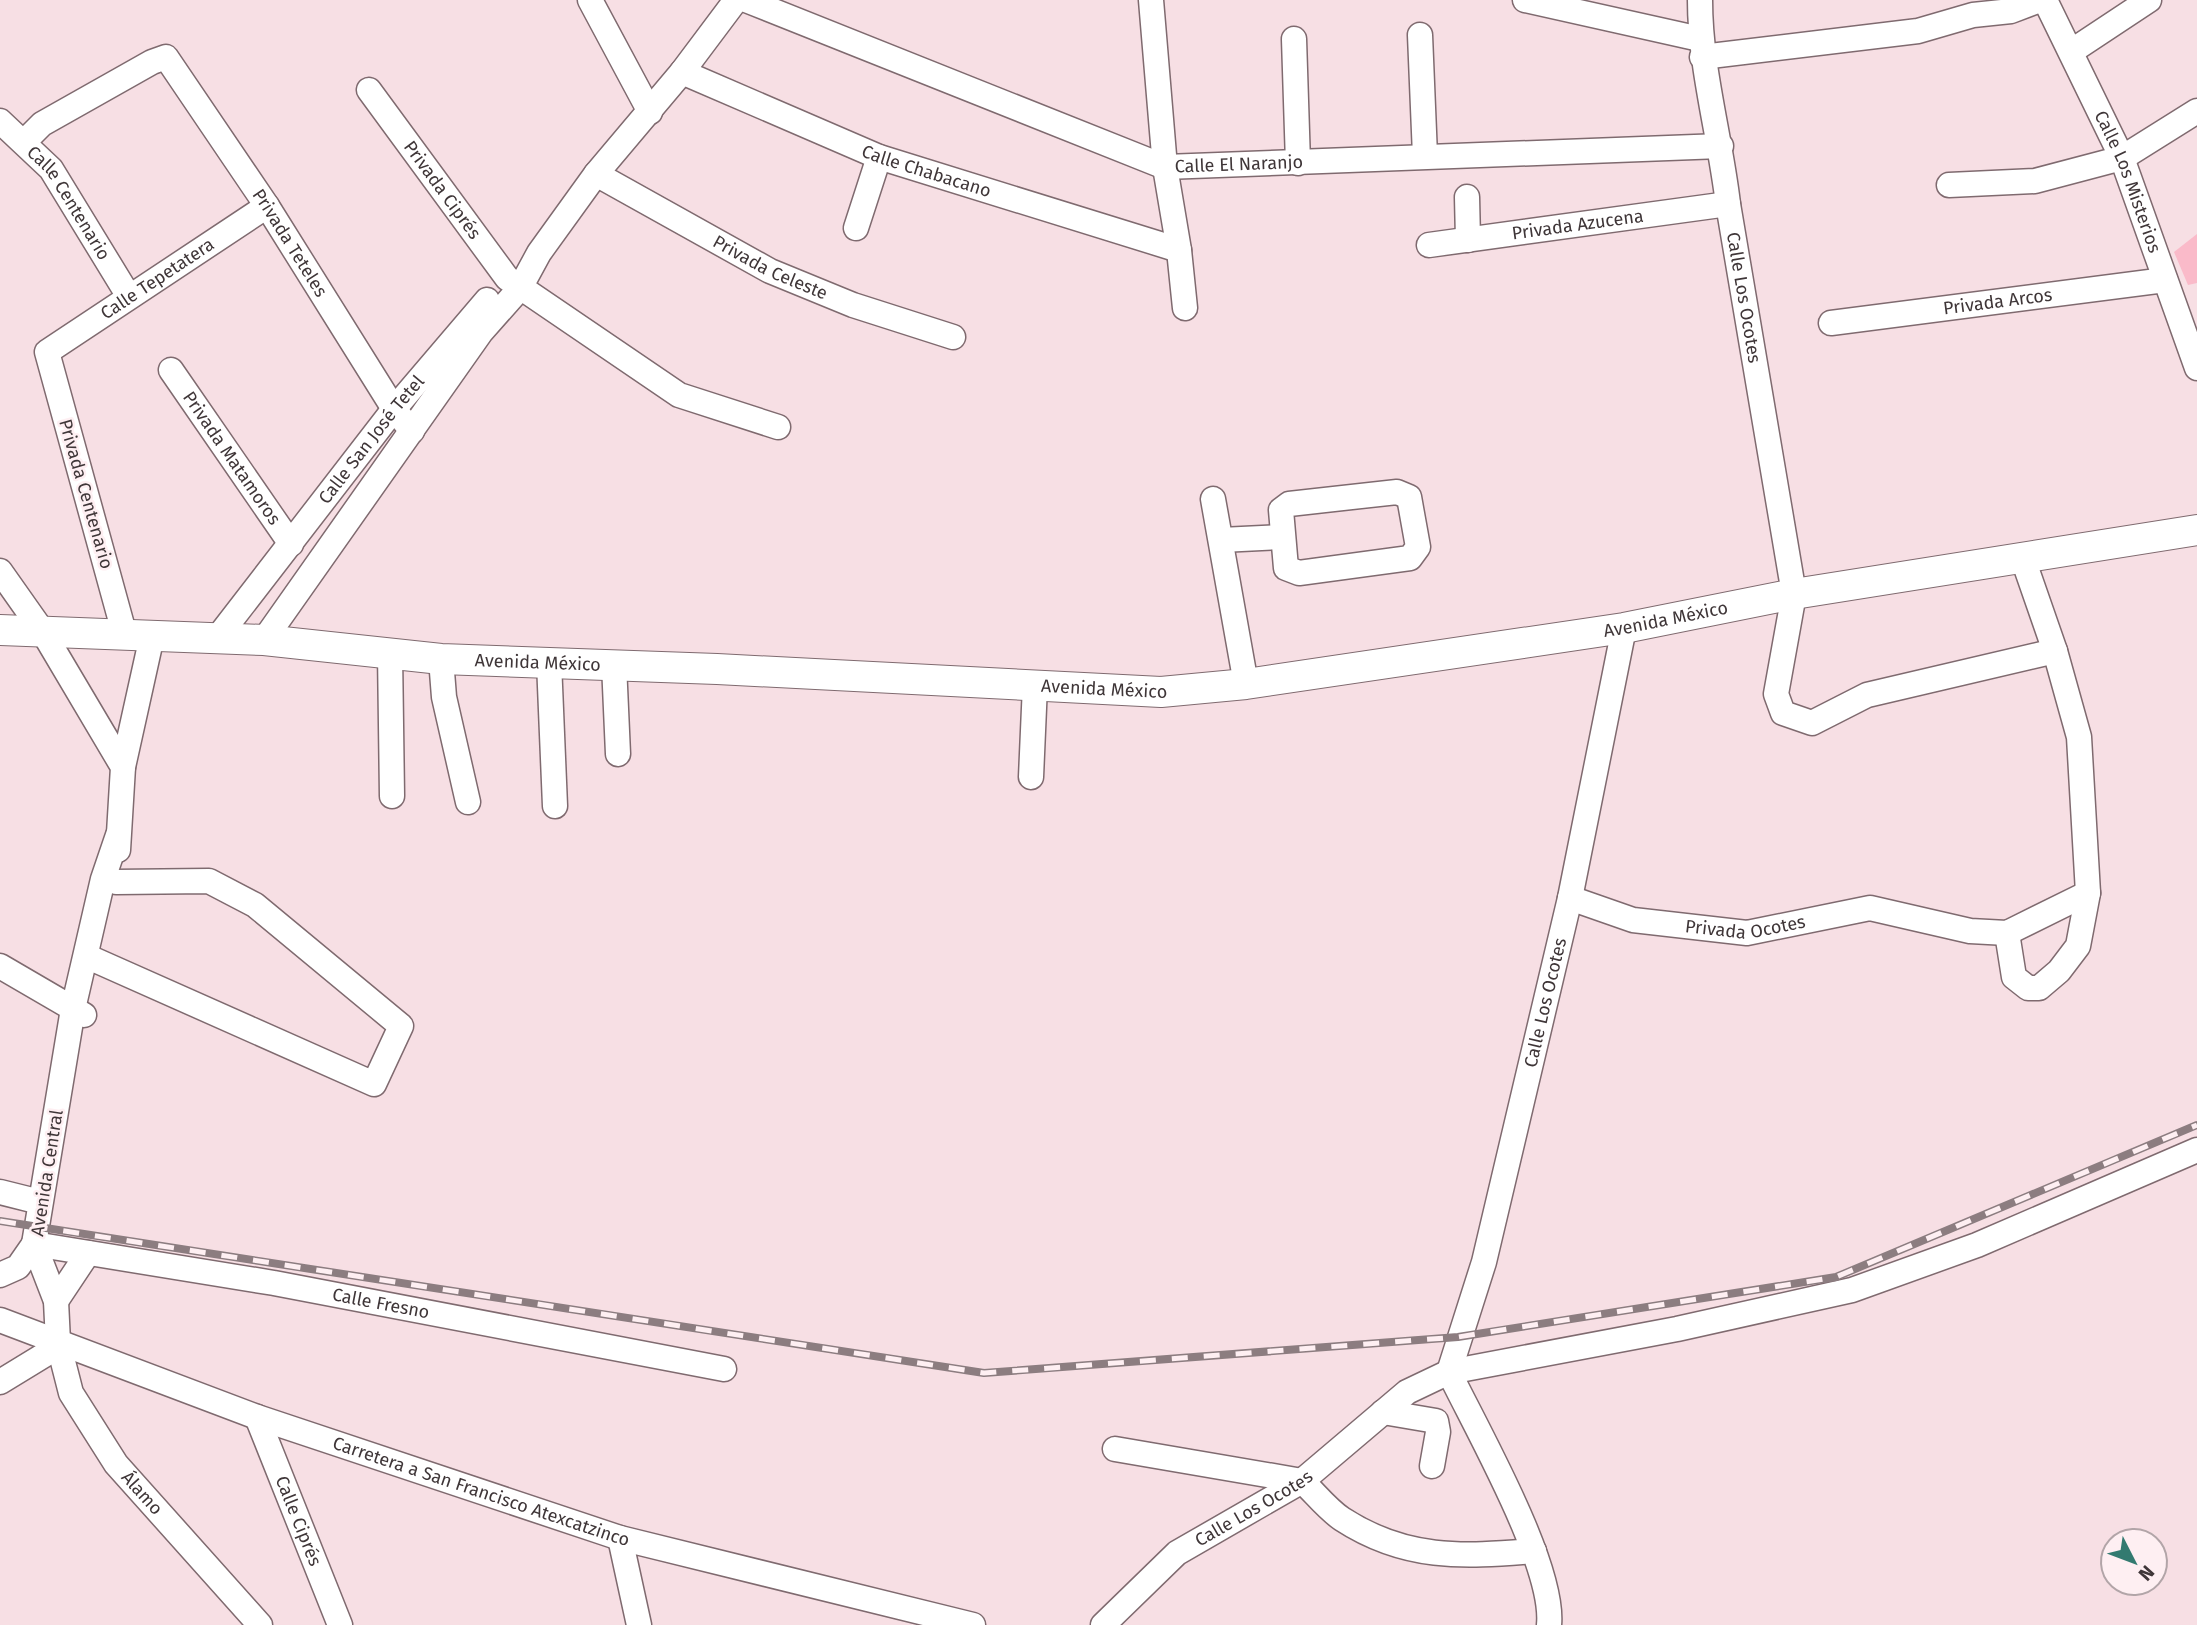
<svg xmlns="http://www.w3.org/2000/svg" width="2197" height="1625" viewBox="0 0 2197 1625" font-family="'Fira Sans',sans-serif">
	<style>
		.green { fill: #fabac9 }
		.lines { fill: none; stroke-linecap: round; stroke-linejoin: round }
		.minor-casing { stroke: #7f6a6f; stroke-width: 27 }
		.major-casing { stroke: #7f6a6f; stroke-width: 32 }
		.minor { stroke: #fff; stroke-width: 24 }
		.major { stroke: #fff; stroke-width: 30 }
		.rail-casing { stroke: #8c7d80; stroke-width: 8 }
		.rail { stroke: #feeff2; stroke-width: 5; stroke-dasharray: 16; stroke-linecap: butt }
		.labels { text-anchor: middle; stroke-width: 5; stroke-linejoin: round; paint-order: stroke }
		.street-label { font-size: 18px; fill: #3f3638; stroke: #feeff2 }
	</style>
	<rect width="100%" height="100%" fill="#f7dfe4"/>
	<path class="green" d="M2197,234V283L2188,285L2174,252Z"/>
	<g class="lines">
		<g class="minor-casing">
			<g id="minor">
				<path d="M590,0L650,112"/>
				<path id="s1" d="M746,0L1165,167L1721,146"/>
				<path d="M1151,0L1165,167L1179,250L1185,308"/>
				<path d="M1525,0L1700,39"/>
				<path id="s2" d="M1700,0C1700,69 1720,135 1728,204L1794,594L1776,694L1783,713L1812,723L1867,695L2055,651"/>
				<path id="s3" d="M2045,0L2122,158L2197,368"/>
				<path d="M1420,35L1425,156"/>
				<path d="M1294,39L1298,163"/>
				<path d="M2072,51L2149,0"/>
				<path d="M1702,57L1918,31L1973,15L2011,11L2040,0"/>
				<path id="s4" d="M682,72L879,157L1179,250"/>
				<path id="s5" d="M369,90L507,278L679,395L778,427"/>
				<path id="s6" d="M0,121L51,169L128,295"/>
				<path id="s7" d="M24,142L42,124L152,62L166,57L267,206L394,409L412,431"/>
				<path id="s8" d="M596,174L770,271L853,305L953,337"/>
				<path d="M1949,185L2035,181L2122,158L2197,111"/>
				<path d="M1467,197L1468,240"/>
				<path d="M856,228L879,157"/>
				<path id="s9" d="M1429,245L1728,204"/>
				<path id="s10" d="M1831,323L2165,280"/>
				<path id="s11" d="M171,370L291,544"/>
				<path d="M1397,492L1409,497L1418,547L1410,558L1299,573L1286,568L1281,510L1289,504Z"/>
				<path d="M1213,499L1246,684"/>
				<path d="M1221,540L1281,537"/>
				<path d="M0,571L43,632L123,767L118,850"/>
				<path id="s12" d="M125,636L47,352L267,206"/>
				<path id="s13" d="M218,637L394,409L487,300"/>
				<path d="M264,640L481,332L520,288L539,253L596,174L682,72L736,0"/>
				<path d="M390,653L392,796"/>
				<path d="M441,659L444,697L468,802"/>
				<path d="M549,662L555,806"/>
				<path d="M614,664L618,754"/>
				<path d="M123,767L152,636"/>
				<path d="M1031,777L1035,685"/>
				<path id="s14" d="M118,835L103,879L73,1009L34,1244L56,1301L58,1342L71,1393L116,1464L260,1625"/>
				<path id="s15" d="M1570,898L1633,920L1747,933L1870,908L1970,931L2007,933L2088,893"/>
				<path d="M2007,933L2014,977L2028,988H2039L2059,971L2078,946L2088,893L2079,737L2055,651L2022,556"/>
				<path d="M86,956L374,1084L401,1026L255,905L209,881L116,882"/>
				<path d="M0,966L84,1015"/>
				<path d="M0,1192L40,1202"/>
				<path id="s16" d="M34,1244L274,1283L724,1369"/>
				<path d="M0,1275L18,1267L34,1244"/>
				<path d="M56,1301L88,1253"/>
				<path id="s17" d="M0,1320L257,1417L620,1538L973,1625"/>
				<path id="s18" d="M1449,1372L1484,1262L1570,898L1624,628"/>
				<path d="M1449,1372C1477,1430 1555,1566 1549,1625"/>
				<path d="M0,1382L59,1346"/>
				<path d="M1383,1412L1436,1421L1438,1432L1432,1466"/>
				<path id="s19" d="M257,1417L340,1625"/>
				<path d="M1115,1449L1302,1481"/>
				<path d="M1302,1481C1315,1493 1327,1509 1342,1519C1405,1560 1462,1557 1534,1551"/>
				<path d="M620,1538L639,1625"/>
				<path id="s20" d="M1103,1625L1177,1553L1302,1481L1407,1392L1449,1372L1677,1329L1852,1290L1977,1245L2197,1150"/>
			</g>
		</g>
		<g class="major-casing">
			<g id="major">
				<path id="s21" d="M0,630L264,640L441,659L717,669L1161,692L1246,684L1624,628L1794,594L2197,530"/>
			</g>
		</g>
		<use href="#minor" class="minor"/>
		<use href="#major" class="major"/>
		<g class="rail-casing">
			<path id="rail" d="M0,1221L984,1373L1458,1337L1836,1277L2197,1125"/>
		</g>
		<use href="#rail" class="rail"/>
	</g>
	<g class="labels">
		<g class="street-label">
			<text dy="6" stroke="none"><textPath href="#s1" startOffset="525">Calle El Naranjo</textPath></text>
			<text dy="6" stroke="none"><textPath href="#s4" startOffset="264">Calle Chabacano</textPath></text>
			<text dy="6" stroke="none"><textPath href="#s3" startOffset="200">Calle Los Misterios</textPath></text>
			<text dy="6" stroke="none"><textPath href="#s5" startOffset="124">Privada Ciprés</textPath></text>
			<text dy="6" stroke="none"><textPath href="#s6" startOffset="108">Calle Centenario</textPath></text>
			<text dy="6" stroke="none"><textPath href="#s9" startOffset="150">Privada Azucena</textPath></text>
			<text dy="6" stroke="none"><textPath href="#s7" startOffset="390">Privada Teteles</textPath></text>
			<text dy="6" stroke="none"><textPath href="#s8" startOffset="198">Privada Celeste</textPath></text>
			<text dy="6" stroke="none"><textPath href="#s12" startOffset="427">Calle Tepetatera</textPath></text>
			<text dy="6" stroke="none"><textPath href="#s2" startOffset="301">Calle Los Ocotes</textPath></text>
			<text dy="6" stroke="none"><textPath href="#s10" startOffset="168">Privada Arcos</textPath></text>
			<text dy="6" stroke="none"><textPath href="#s13" startOffset="250">Calle San José Tetel</textPath></text>
			<text dy="6" stroke="none"><textPath href="#s11" startOffset="107">Privada Matamoros</textPath></text>
			<text transform="translate(86 494) rotate(74)" y="6">Privada Centenario</text>
			<text dy="6" stroke="none"><textPath href="#s21" startOffset="1673">Avenida México</textPath></text>
			<text dy="6" stroke="none"><textPath href="#s21" startOffset="539">Avenida México</textPath></text>
			<text dy="6" stroke="none"><textPath href="#s21" startOffset="1106">Avenida México</textPath></text>
			<text dy="6" stroke="none"><textPath href="#s15" startOffset="180">Privada Ocotes</textPath></text>
			<text dy="6" stroke="none"><textPath href="#s18" startOffset="382">Calle Los Ocotes</textPath></text>
			<text transform="translate(47 1173) rotate(-81)" y="6">Avenida Central</text>
			<text dy="6" stroke="none"><textPath href="#s16" startOffset="352">Calle Fresno</textPath></text>
			<text dy="6" stroke="none"><textPath href="#s17" startOffset="511">Carretera a San Francisco Atexcatzinco</textPath></text>
			<text dy="6" stroke="none"><textPath href="#s14" startOffset="696">Álamo</textPath></text>
			<text dy="6" stroke="none"><textPath href="#s20" startOffset="192">Calle Los Ocotes</textPath></text>
			<text dy="6" stroke="none"><textPath href="#s19" startOffset="112">Calle Ciprés</textPath></text>
		</g>
	</g>
	<g transform="translate(2134 1562) rotate(132)"><circle r="33" fill="#feeff2" stroke="#b2a5a8" stroke-width="2"/>
	<path d="M0-5L12 26L0 18L-12 26Z" fill="#337a70"/>
	<text y="-10" font-size="19" font-weight="bold" text-anchor="middle" fill="#3f3638">N</text>
	</g>
</svg>
